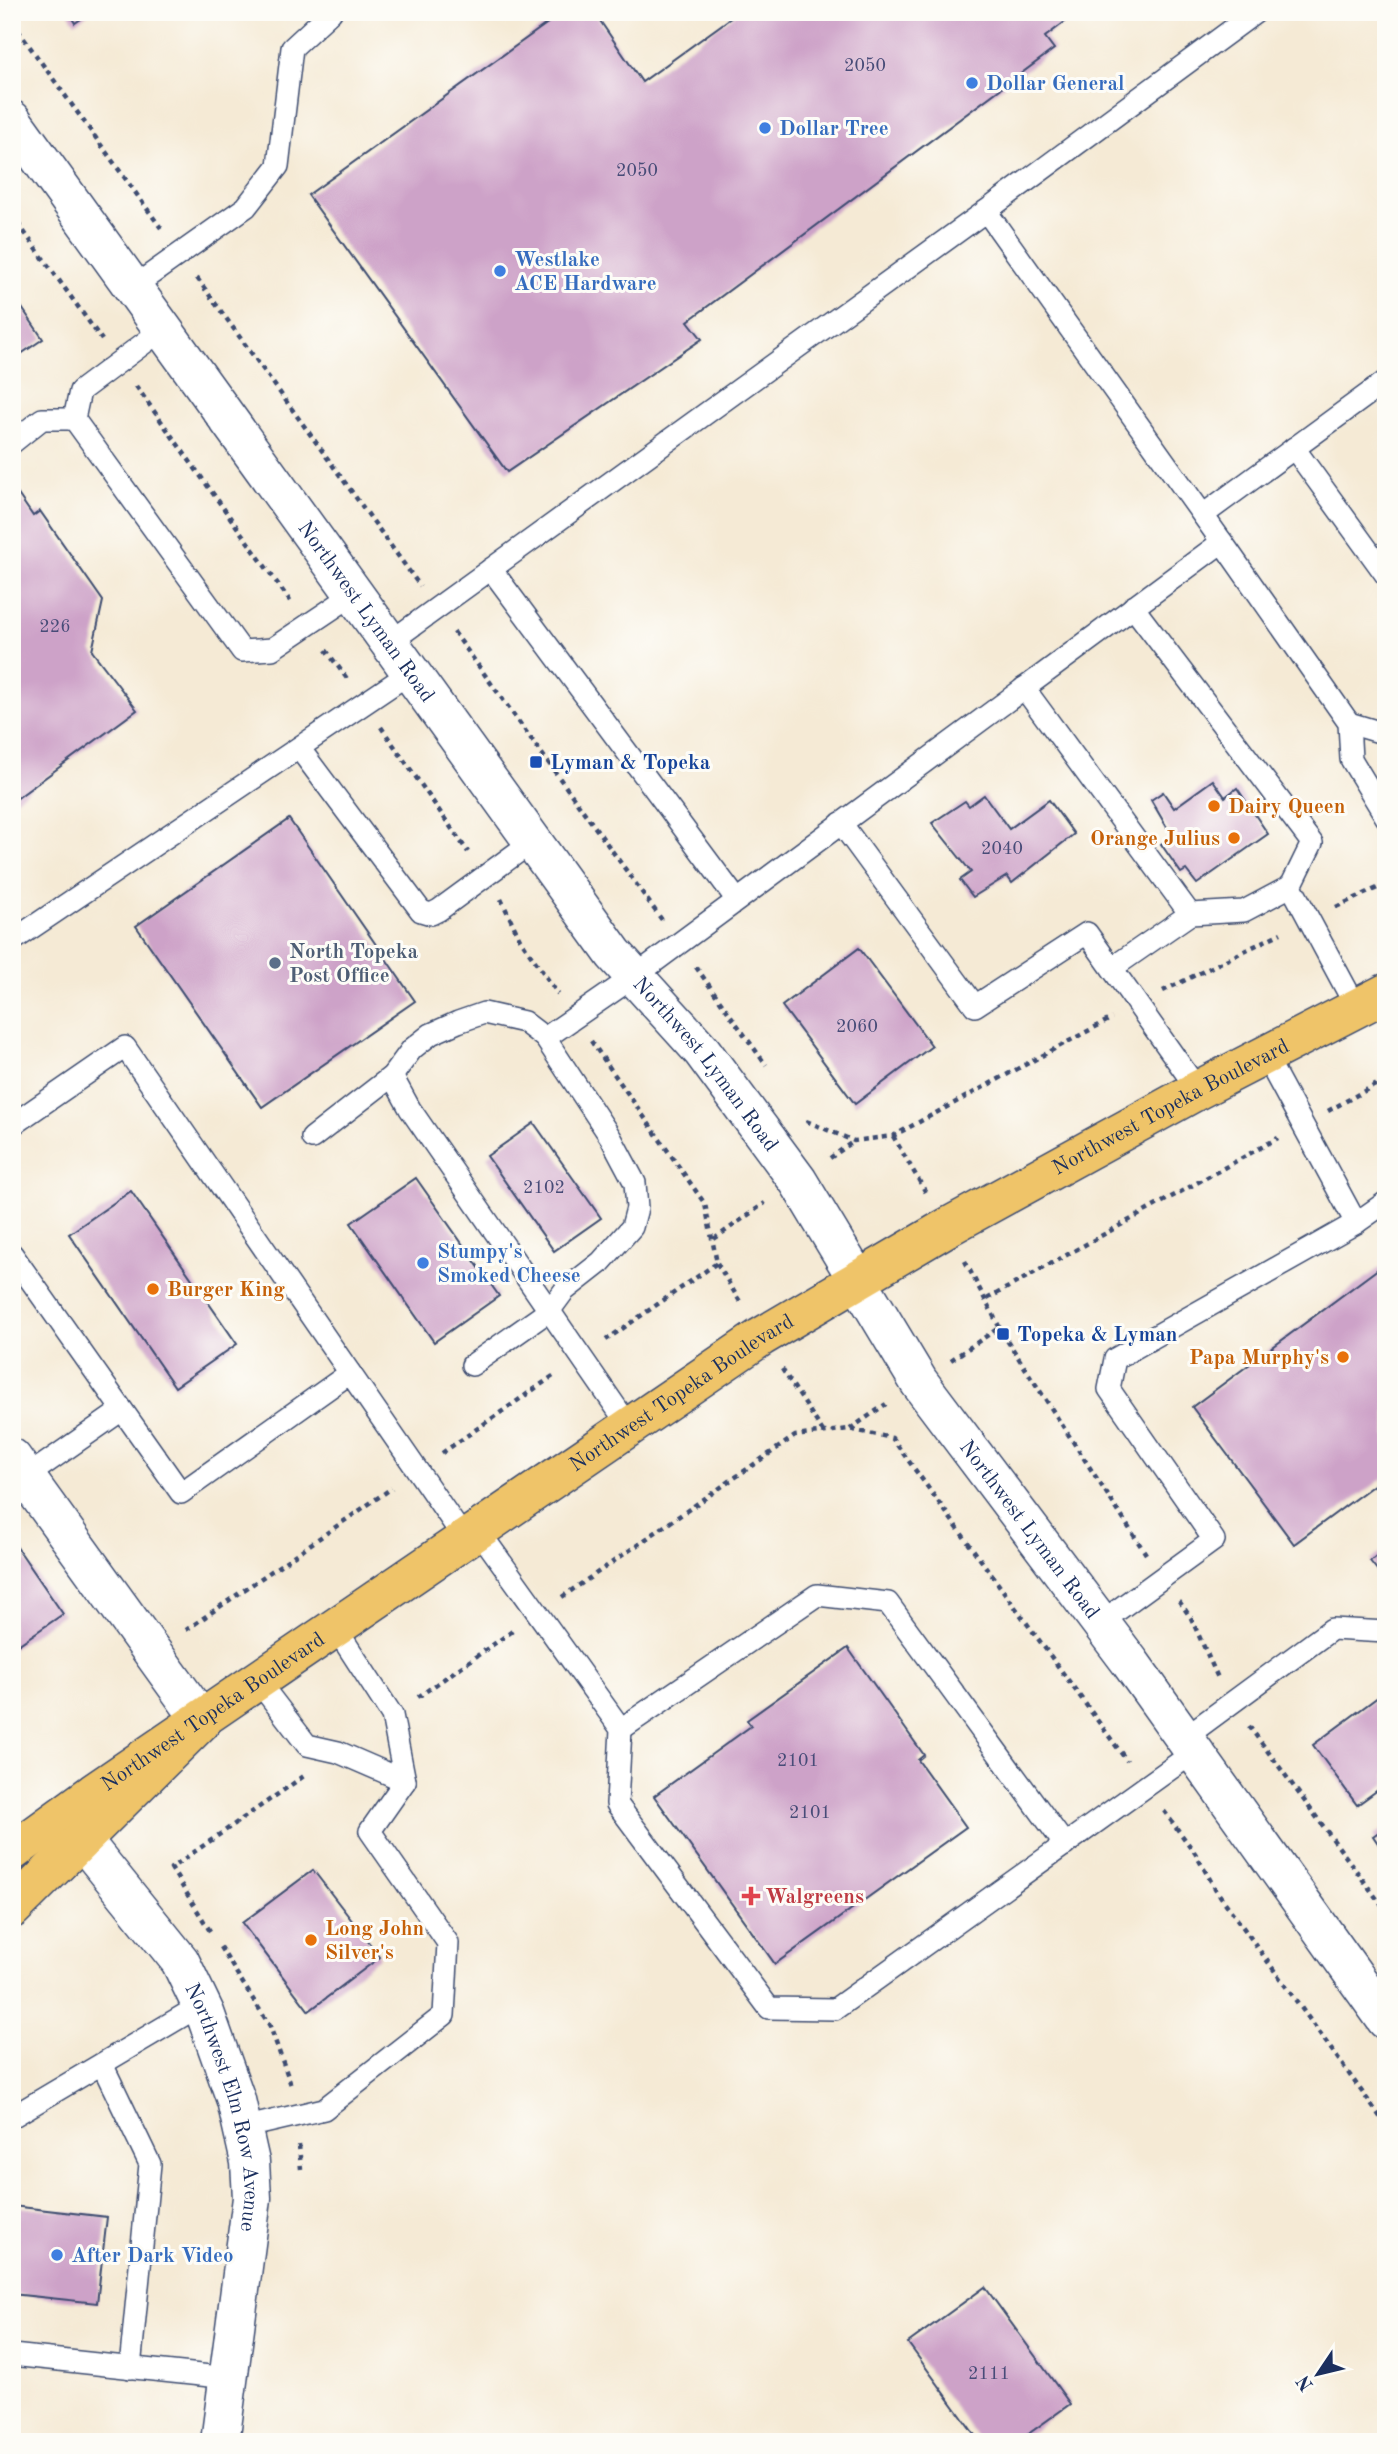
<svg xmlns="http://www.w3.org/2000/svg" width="1398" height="2454" viewBox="0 0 1398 2454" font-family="'Old Standard TT',serif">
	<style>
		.building { fill: #cda2c8 }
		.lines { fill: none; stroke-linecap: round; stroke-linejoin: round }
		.service-casing { stroke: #3c4b70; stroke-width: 24 }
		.minor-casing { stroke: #3c4b70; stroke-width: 41 }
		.tertiary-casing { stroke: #3c4b70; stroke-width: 41 }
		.primary-casing { stroke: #3c4b70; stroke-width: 41 }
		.trunk-casing { stroke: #3c4b70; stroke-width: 41 }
		.path { stroke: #3c4b70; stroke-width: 4.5; stroke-dasharray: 5 5; stroke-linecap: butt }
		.service { stroke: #fff; stroke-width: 21 }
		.minor { stroke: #fff; stroke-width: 38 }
		.tertiary { stroke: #fff; stroke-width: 38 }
		.primary { stroke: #efc469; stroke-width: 38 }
		.trunk { stroke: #efc469; stroke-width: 38 }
		.shop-dot { fill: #3f7fe0; stroke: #fdfcf7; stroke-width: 2.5 }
		.transit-dot { fill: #1a4fb4; stroke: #fdfcf7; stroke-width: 2.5 }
		.food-dot { fill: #e8710a; stroke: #fdfcf7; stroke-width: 2.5 }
		.service-dot { fill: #5c6f8a; stroke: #fdfcf7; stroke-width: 2.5 }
		.health-dot { fill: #e0444e; stroke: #fdfcf7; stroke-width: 2.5 }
		.labels { text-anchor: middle; stroke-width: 6; stroke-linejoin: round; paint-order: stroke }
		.number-label { font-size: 18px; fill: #484c78 }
		.shop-label { font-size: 21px; font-weight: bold; fill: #366cbe; stroke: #fdfcf7; text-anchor: start }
		.street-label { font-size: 21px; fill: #1b2f5e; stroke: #fdfcf7 }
		.transit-label { font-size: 21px; font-weight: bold; fill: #164399; stroke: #fdfcf7; text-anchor: start }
		.food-label { font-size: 21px; font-weight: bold; fill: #c56008; stroke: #fdfcf7; text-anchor: start }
		.service-label { font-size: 21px; font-weight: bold; fill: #4e5e75; stroke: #fdfcf7; text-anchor: start }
		.health-label { font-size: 21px; font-weight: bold; fill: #be3a42; stroke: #fdfcf7; text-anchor: start }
	</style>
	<rect width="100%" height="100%" fill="#fdfcf7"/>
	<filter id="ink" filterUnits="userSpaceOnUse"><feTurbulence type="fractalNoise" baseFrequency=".0143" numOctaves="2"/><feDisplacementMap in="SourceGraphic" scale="14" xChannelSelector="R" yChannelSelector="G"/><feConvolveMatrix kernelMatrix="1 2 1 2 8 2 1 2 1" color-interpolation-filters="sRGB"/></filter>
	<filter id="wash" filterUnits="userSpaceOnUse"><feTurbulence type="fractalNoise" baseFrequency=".00686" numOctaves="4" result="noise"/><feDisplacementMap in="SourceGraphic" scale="28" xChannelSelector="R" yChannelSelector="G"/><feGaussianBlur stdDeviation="1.57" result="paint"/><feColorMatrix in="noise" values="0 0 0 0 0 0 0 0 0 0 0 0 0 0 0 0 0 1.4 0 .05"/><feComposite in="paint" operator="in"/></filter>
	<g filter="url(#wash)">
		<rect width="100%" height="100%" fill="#f5ead5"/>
		<g id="blocks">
			<g class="building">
				<path d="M68,12H91L75,23Z"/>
				<path d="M563,12H594L642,82L739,12H1078L1045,37L1054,49L688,321L702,339L507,472L308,195Z"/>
				<path d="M12,293L43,339L12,360Z"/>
				<path d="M15,490L33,516L40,511L103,601L92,651L137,710L12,802V492Z"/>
				<path d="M1213,780L1225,797L1237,788L1268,834L1197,884L1186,870L1181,873L1161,844L1172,836L1151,800L1163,792L1174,808Z"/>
				<path d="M984,795L1009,829L1049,800L1074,834L1012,883L1007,876L973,897L960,880L971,872L932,823L965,801L969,806Z"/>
				<path d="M289,819L415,1001L262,1107L136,926Z"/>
				<path d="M859,948L932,1046L855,1104L782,1006Z"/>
				<path d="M534,1123L601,1218L554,1251L487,1156Z"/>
				<path d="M416,1178L499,1296L434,1342L351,1223Z"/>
				<path d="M131,1191L237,1344L175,1387L69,1234Z"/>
				<path d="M1386,1263V1476L1294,1544L1192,1407Z"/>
				<path d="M12,1540L63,1614L12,1649Z"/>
				<path d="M1386,1548V1581L1370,1561Z"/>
				<path d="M848,1648L924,1755L918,1760L966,1827L775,1964L654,1796L751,1726L747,1720Z"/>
				<path d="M1386,1691V1784L1357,1805L1313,1745Z"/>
				<path d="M1386,1827V1855L1373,1836Z"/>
				<path d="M313,1870L380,1957L309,2011L242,1923Z"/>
				<path d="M12,2206L107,2217L97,2303L12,2294Z"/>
				<path d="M985,2287L1070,2404L1017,2442H980L908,2343Z"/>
			</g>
		</g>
	</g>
	<g filter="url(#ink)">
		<use href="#blocks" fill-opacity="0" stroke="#3c4b70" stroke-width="2"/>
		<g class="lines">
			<g class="service-casing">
				<g id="service">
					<path d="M986,211L1256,12"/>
					<path d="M133,287L246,207L278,166L292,48L331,12"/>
					<path d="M163,329L80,391L74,419L242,651L272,649L354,594"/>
					<path d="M12,443L42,419H74"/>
					<path d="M1294,448L1386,575"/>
					<path d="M1203,515L1386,381"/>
					<path d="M491,569L737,900"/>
					<path d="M1133,607L1312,843L1291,886L1356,1007"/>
					<path d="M390,642L986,211L1222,542"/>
					<path d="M1024,688L1190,914L1244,911L1291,886"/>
					<path d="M1349,723L1386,734"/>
					<path d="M299,748L421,911L431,914L439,910L533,841"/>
					<path d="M841,823L975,1006L1087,933L1198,1090"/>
					<path d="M12,941L411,672"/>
					<path d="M1112,968L1190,914"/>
					<path d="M545,1038L635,976L1222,542L1349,723L1351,759L1386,817"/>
					<path d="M1265,1055L1356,1223"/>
					<path d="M392,1076L410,1109L629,1426"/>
					<path d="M12,1125L125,1047L464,1538"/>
					<path d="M312,1138L392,1076L412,1049L431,1034L458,1022L484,1013L524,1022L545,1038L611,1138L635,1183L637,1208L632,1227L601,1262L564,1291L550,1310L472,1365"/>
					<path d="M12,1254L181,1493L350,1373"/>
					<path d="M26,1477L122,1410"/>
					<path d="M478,1530L621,1729L617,1804L769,2008L835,2009L1194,1752"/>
					<path d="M1100,1623L1214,1540L1109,1389L1115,1359L1356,1223L1386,1202"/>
					<path d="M258,1681L307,1745L338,1752L405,1781"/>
					<path d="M621,1729L817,1595L888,1603L1065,1845"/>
					<path d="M1184,1738L1332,1629L1386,1632"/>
					<path d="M102,2064L150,2164L130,2368"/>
					<path d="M12,2117L201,2005"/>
					<path d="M243,2128L324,2109L444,2015L448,1943L370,1831L405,1781L392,1715L335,1627"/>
					<path d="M12,2355L229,2378"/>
				</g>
			</g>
			<g class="minor-casing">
				<g id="minor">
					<path d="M12,1458L202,1721"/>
					<path id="s1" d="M63,1816L180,1961L205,2013L236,2100L250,2162L252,2198L220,2442"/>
				</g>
			</g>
			<g class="tertiary-casing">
				<g id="tertiary">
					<path id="s2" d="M12,120L614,954L702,1051L798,1181L919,1382L1130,1662L1386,2020"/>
				</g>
			</g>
			<g class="primary-casing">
				<g id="primary">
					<path id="s3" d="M12,1852L93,1793L761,1337L946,1228L1198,1090L1386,993"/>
				</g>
			</g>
			<g class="trunk-casing">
				<path id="trunk" d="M12,1909L202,1721"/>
			</g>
			<g class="path">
				<path d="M12,22L161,228"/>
				<path d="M12,215L102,340"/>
				<path d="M197,278L420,586"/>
				<path d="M136,386L290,601"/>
				<path d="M454,632L662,920"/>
				<path d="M326,650L348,680"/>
				<path d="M381,727L468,852"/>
				<path d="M501,899L520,939L558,994"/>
				<path d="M1336,907L1386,884"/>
				<path d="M696,967L766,1065"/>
				<path d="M1163,991L1281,933"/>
				<path d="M591,1041L705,1204L717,1263L606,1340"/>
				<path d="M1328,1111L1386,1079"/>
				<path d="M806,1121L854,1141L893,1136L1112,1018"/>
				<path d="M893,1136L928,1196"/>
				<path d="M830,1158L854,1141"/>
				<path d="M714,1239L765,1203"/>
				<path d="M965,1261L1003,1334L1146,1554"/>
				<path d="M717,1263L742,1305"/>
				<path d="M987,1299L1278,1138"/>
				<path d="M951,1360L1000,1327"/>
				<path d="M782,1369L824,1433"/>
				<path d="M850,1429L886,1404"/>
				<path d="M442,1453L556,1374"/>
				<path d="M562,1597L795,1436L849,1429L892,1438L1127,1761"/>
				<path d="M1179,1601L1191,1618L1218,1678"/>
				<path d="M186,1630L392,1488"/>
				<path d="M418,1697L514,1630"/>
				<path d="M1249,1726L1386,1911"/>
				<path d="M1164,1811L1195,1853L1216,1890L1386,2125"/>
				<path d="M210,1931L171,1868L304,1776"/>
				<path d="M220,1947L270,2026L291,2085"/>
				<path d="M299,2145L301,2169"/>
			</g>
			<use href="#service" class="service"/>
			<use href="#minor" class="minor"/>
			<use href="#tertiary" class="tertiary"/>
			<use href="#primary" class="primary"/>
			<use href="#trunk" class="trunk"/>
		</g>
	</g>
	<g class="shop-dot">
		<circle cx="972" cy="83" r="7"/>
		<circle cx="765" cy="128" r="7"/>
		<circle cx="500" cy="271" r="7"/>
		<circle cx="423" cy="1263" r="7"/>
		<circle cx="57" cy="2255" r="7"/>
	</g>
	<g class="transit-dot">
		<rect x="529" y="755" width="14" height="14" rx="3.5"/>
		<rect x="996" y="1327" width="14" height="14" rx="3.5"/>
	</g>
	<g class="food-dot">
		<circle cx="1214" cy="806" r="7"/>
		<circle cx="1234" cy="838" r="7"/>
		<circle cx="153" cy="1289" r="7"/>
		<circle cx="1343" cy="1357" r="7"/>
		<circle cx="311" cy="1940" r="7"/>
	</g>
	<circle class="service-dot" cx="275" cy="963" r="7"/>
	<path class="health-dot" d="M747.5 1885.5h7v7h7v7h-7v7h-7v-7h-7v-7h7z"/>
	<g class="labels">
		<g class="number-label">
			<text x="865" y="71">2050</text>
			<text x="637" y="176">2050</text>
			<text x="55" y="632">226</text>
			<text x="1002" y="854">2040</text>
			<text x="857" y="1032">2060</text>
			<text x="544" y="1193">2102</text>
			<text x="798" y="1766">2101</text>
			<text x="810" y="1818">2101</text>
			<text x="989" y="2379">2111</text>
		</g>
		<g class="shop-label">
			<text x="986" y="90">Dollar General</text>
			<text x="779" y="135">Dollar Tree</text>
			<text x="514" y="266">Westlake<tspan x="514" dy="24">ACE Hardware</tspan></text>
			<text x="437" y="1258">Stumpy's<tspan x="437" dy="24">Smoked Cheese</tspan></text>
			<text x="71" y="2262">After Dark Video</text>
		</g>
		<g class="street-label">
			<text dy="7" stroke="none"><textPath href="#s2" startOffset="606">Northwest Lyman Road</textPath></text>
			<text dy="7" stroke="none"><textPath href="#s2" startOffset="1172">Northwest Lyman Road</textPath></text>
			<text dy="7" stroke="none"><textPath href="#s3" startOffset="1379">Northwest Topeka Boulevard</textPath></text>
			<text dy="7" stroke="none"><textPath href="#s3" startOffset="812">Northwest Topeka Boulevard</textPath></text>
			<text dy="7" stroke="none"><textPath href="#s2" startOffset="1740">Northwest Lyman Road</textPath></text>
			<text dy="7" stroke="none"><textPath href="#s3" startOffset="245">Northwest Topeka Boulevard</textPath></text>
			<text dy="7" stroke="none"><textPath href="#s1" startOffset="341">Northwest Elm Row Avenue</textPath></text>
		</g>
		<g class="transit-label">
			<text x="550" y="769">Lyman &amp; Topeka</text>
			<text x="1017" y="1341">Topeka &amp; Lyman</text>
		</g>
		<g class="food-label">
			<text x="1228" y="813">Dairy Queen</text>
			<text x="1220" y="845" text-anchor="end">Orange Julius</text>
			<text x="167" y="1296">Burger King</text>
			<text x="1329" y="1364" text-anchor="end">Papa Murphy's</text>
			<text x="325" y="1935">Long John<tspan x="325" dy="24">Silver's</tspan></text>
		</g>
		<g class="service-label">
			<text x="289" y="958">North Topeka<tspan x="289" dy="24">Post Office</tspan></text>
		</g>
		<g class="health-label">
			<text x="765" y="1903">Walgreens</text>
		</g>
	</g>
	<rect width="1398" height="2454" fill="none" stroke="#fdfcf7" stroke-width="42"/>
	<g transform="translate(1318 2374) rotate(235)" stroke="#fdfcf7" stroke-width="5" paint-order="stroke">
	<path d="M0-5L12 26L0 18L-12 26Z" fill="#1b2f5e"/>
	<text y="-10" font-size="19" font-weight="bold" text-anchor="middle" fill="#1b2f5e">N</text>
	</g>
</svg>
